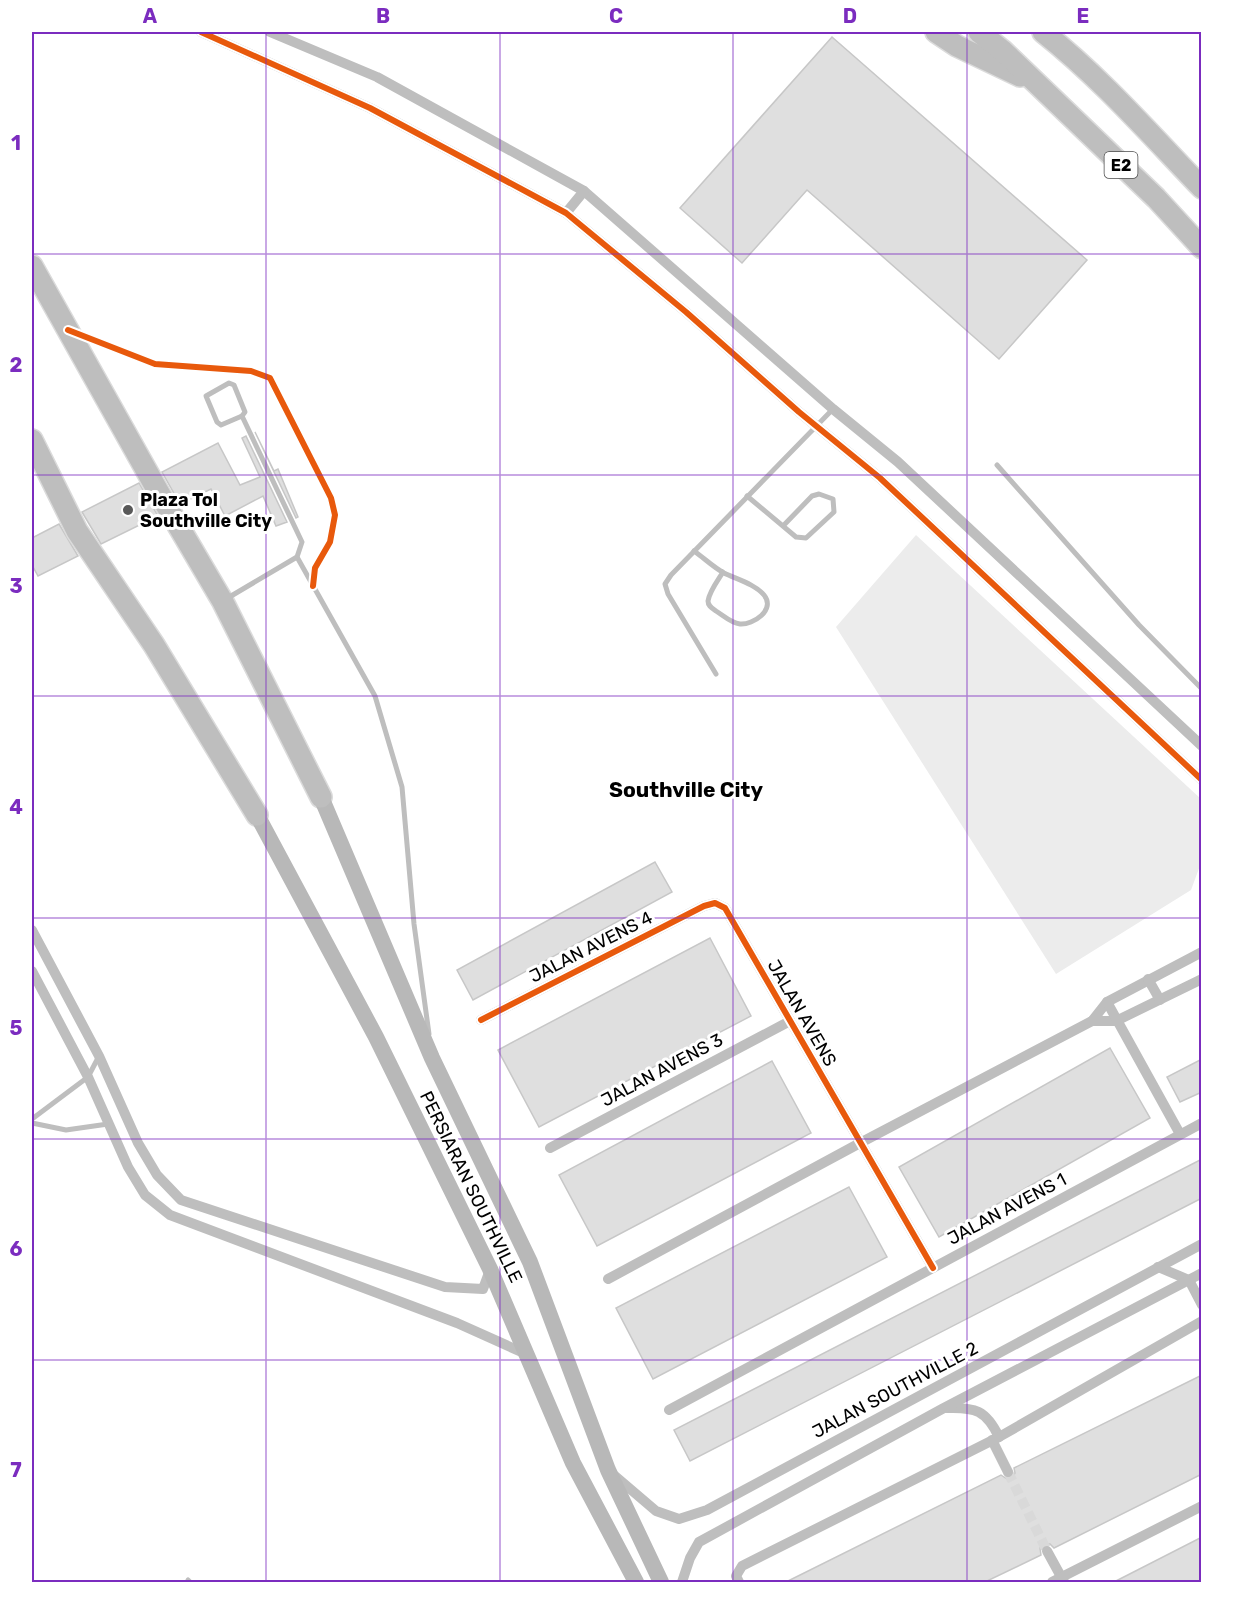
<svg xmlns="http://www.w3.org/2000/svg" width="1233" height="1614" viewBox="0 0 1233 1614" font-family="Rubik,sans-serif">
	<style>
		.green { fill: #ececec }
		.building { fill: #dfdfdf; stroke: #c7c7c7; stroke-width: 1.5 }
		.lines { fill: none; stroke-linecap: round; stroke-linejoin: round }
		.minor-tunnel { stroke: #d9d9d9; stroke-width: 10; stroke-dasharray: 10 5; stroke-linecap: butt }
		.motorway-casing { stroke: #dbdbdb; stroke-width: 24 }
		.service { stroke: #bebebe; stroke-width: 5 }
		.minor { stroke: #bebebe; stroke-width: 10 }
		.secondary { stroke: #b8b8b8; stroke-width: 16 }
		.motorway { stroke: #bebebe; stroke-width: 21 }
		.cycleway-casing { stroke: #fff; stroke-width: 10 }
		.cycleway { stroke: #e8590c; stroke-width: 6 }
		.grid { fill: none; stroke: #7b2cbf; stroke-width: 1.5; stroke-opacity: 0.55 }
		.poi-dot { fill: #595959; stroke: #fff; stroke-width: 2 }
		.labels { text-anchor: middle; stroke-width: 6; stroke-linejoin: round; paint-order: stroke }
		.shield { fill: #fff; stroke: #4c4c4c; stroke-width: 1.5 }
		.shield-label { font-size: 16px; font-weight: bold; fill: #000 }
		.poi-label { font-size: 18px; font-weight: bold; fill: #000; stroke: #fff; text-anchor: start }
		.street-label { font-size: 18px; fill: #000; stroke: #fff }
		.quarter-label { font-size: 21px; font-weight: bold; fill: #000; stroke: #fff }
		.neatline { fill: none; stroke: #7b2cbf; stroke-width: 2 }
		.grid-label { font-size: 20px; text-anchor: middle; font-weight: bold; fill: #7b2cbf }
	</style>
	<rect width="100%" height="100%" fill="#fff"/>
	<path class="green" d="M916,535L1201,799V863L1191,890L1056,974L836,627Z"/>
	<g class="building">
		<path d="M832,37L1087,260L999,359L807,190L742,263L680,208Z"/>
		<path d="M255,432L274,471L278,469L298,517L296,518Z"/>
		<path d="M246,436L287,522L276,526L263,496L225,516L211,489L180,504L162,472L218,443L240,485L260,477L242,438Z"/>
		<path d="M139,483L158,516L101,544L82,512Z"/>
		<path d="M59,524L78,556L38,576L32,565V538Z"/>
		<path d="M655,862L672,892L473,1000L457,970Z"/>
		<path d="M710,938L751,1016L539,1127L498,1050Z"/>
		<path d="M1110,1048L1150,1118L939,1237L899,1167Z"/>
		<path d="M1202,1059V1092L1180,1102L1167,1077Z"/>
		<path d="M772,1061L811,1133L597,1246L559,1175Z"/>
		<path d="M1202,1159V1198L690,1461L674,1430Z"/>
		<path d="M849,1187L887,1257L653,1379L616,1308Z"/>
		<path d="M1202,1375V1474L1054,1548L1050,1544H1044L1040,1548L1041,1555L985,1582H786L1001,1475L1007,1479L1012,1478L1015,1473L1014,1468Z"/>
		<path d="M1202,1537V1582H1114Z"/>
	</g>
	<g class="lines">
		<path class="minor-tunnel" d="M1008,1472L1047,1551"/>
		<g class="motorway-casing">
			<g id="motorway">
				<path d="M936,32L957,46L1020,76"/>
				<path d="M979,32L1003,51L1156,198L1202,248"/>
				<path d="M1043,32C1101,78 1150,134 1202,188"/>
				<path d="M32,266L159,493L223,602L321,797"/>
				<path d="M32,440L77,531L154,645L257,815"/>
			</g>
		</g>
		<g class="service">
			<path d="M229,383L234,385L245,412L242,416L221,425L217,422L206,396Z"/>
			<path d="M997,465L1139,625L1202,689"/>
			<path d="M747,496L796,537L806,538L834,512L833,499L819,494L812,496L783,526"/>
			<path d="M694,551C704,558 713,567 724,573C736,579 755,584 764,595C776,610 753,625 740,624C731,623 724,616 716,611C712,608 708,606 708,601C709,592 718,580 723,572"/>
			<path d="M297,557L375,696L402,787L414,924L429,1034"/>
			<path d="M226,599L297,557L302,542L242,416"/>
			<path d="M716,674L668,594L665,584L671,575L833,409"/>
			<path d="M32,1119L88,1077L99,1056"/>
			<path d="M32,1123L66,1130L108,1124"/>
			<path d="M188,1580L190,1582"/>
		</g>
		<g class="minor">
			<path d="M201,32L370,108L566,213L686,312L799,412L880,478L1202,780"/>
			<path d="M270,32L377,77L584,191L833,409L898,462L1202,746"/>
			<path d="M566,213L584,191"/>
			<path d="M32,930L99,1056L138,1143L157,1175L181,1200L445,1287L483,1289L490,1270"/>
			<path d="M1202,952L1107,1002L1092,1021H1116L1202,979"/>
			<path d="M32,971L88,1077L128,1167L145,1195L170,1215L457,1323L526,1354"/>
			<path d="M1148,979L1160,1000"/>
			<path d="M1107,1002L1180,1134"/>
			<path d="M481,1020L704,906L715,903L725,908L933,1268"/>
			<path d="M550,1148L790,1021"/>
			<path d="M1158,1267L1189,1280L1202,1305"/>
			<path d="M608,1279L860,1143L1092,1021"/>
			<path d="M947,1408C975,1407 986,1410 999,1437"/>
			<path d="M669,1410L1202,1123"/>
			<path d="M992,1440L1008,1472"/>
			<path d="M615,1476L656,1511L679,1519L707,1510L1202,1244"/>
			<path d="M1047,1551L1064,1582"/>
			<path d="M682,1582L690,1558L699,1542L942,1409L1202,1273"/>
			<path d="M739,1582L736,1576L742,1566L999,1437L1202,1321"/>
			<path d="M1052,1582L1202,1506"/>
		</g>
		<g class="secondary">
			<path d="M321,797L432,1058L530,1262L608,1470L661,1582"/>
			<path d="M257,815L376,1037L490,1269L573,1463L636,1582"/>
		</g>
		<use href="#motorway" class="motorway"/>
		<g class="cycleway-casing">
			<g id="cycleway">
				<path d="M201,32L370,108L566,213L686,312L799,412L880,478L1202,780"/>
				<path d="M68,330L155,364L251,371L270,378L331,498L335,515L330,542L315,568L313,586"/>
				<path d="M481,1020L704,906L715,903L725,908L933,1268"/>
			</g>
		</g>
		<use href="#cycleway" class="cycleway"/>
	</g>
	<path class="grid" d="M266,32V1582M500,32V1582M733,32V1582M967,32V1582M32,254H1202M32,475H1202M32,696H1202M32,918H1202M32,1139H1202M32,1360H1202"/>
	<circle class="poi-dot" cx="128" cy="510" r="6"/>
	<g class="labels">
		<rect class="shield" x="1104.5" y="152" width="33" height="26" rx="4.5"/>
		<g class="shield-label">
			<text x="1121" y="171">E2</text>
		</g>
		<g class="poi-label">
			<text x="140" y="506">Plaza Tol<tspan x="140" dy="21">Southville City</tspan></text>
		</g>
		<g class="street-label">
			<text transform="translate(591 947) rotate(-27)" y="6">JALAN AVENS 4</text>
			<text transform="translate(802 1013) rotate(60)" y="6">JALAN AVENS</text>
			<text transform="translate(662 1070) rotate(-28)" y="6">JALAN AVENS 3</text>
			<text transform="translate(471 1187) rotate(64)" y="6">PERSIARAN SOUTHVILLE</text>
			<text transform="translate(1007 1209) rotate(-28)" y="6">JALAN AVENS 1</text>
			<text transform="translate(895 1390) rotate(-28)" y="6">JALAN SOUTHVILLE 2</text>
		</g>
		<g class="quarter-label">
			<text x="686" y="797">Southville City</text>
		</g>
	</g>
	<rect width="1233" height="1614" fill="none" stroke="#ffffff" stroke-width="66"/>
	<rect x="33" y="33" width="1167" height="1548" class="neatline"/>
	<g class="grid-label">
		<text x="150" y="23">A</text>
		<text x="383" y="23">B</text>
		<text x="616" y="23">C</text>
		<text x="850" y="23">D</text>
		<text x="1083" y="23">E</text>
		<text x="16" y="150">1</text>
		<text x="16" y="372">2</text>
		<text x="16" y="593">3</text>
		<text x="16" y="814">4</text>
		<text x="16" y="1035">5</text>
		<text x="16" y="1256">6</text>
		<text x="16" y="1477">7</text>
	</g>
</svg>
